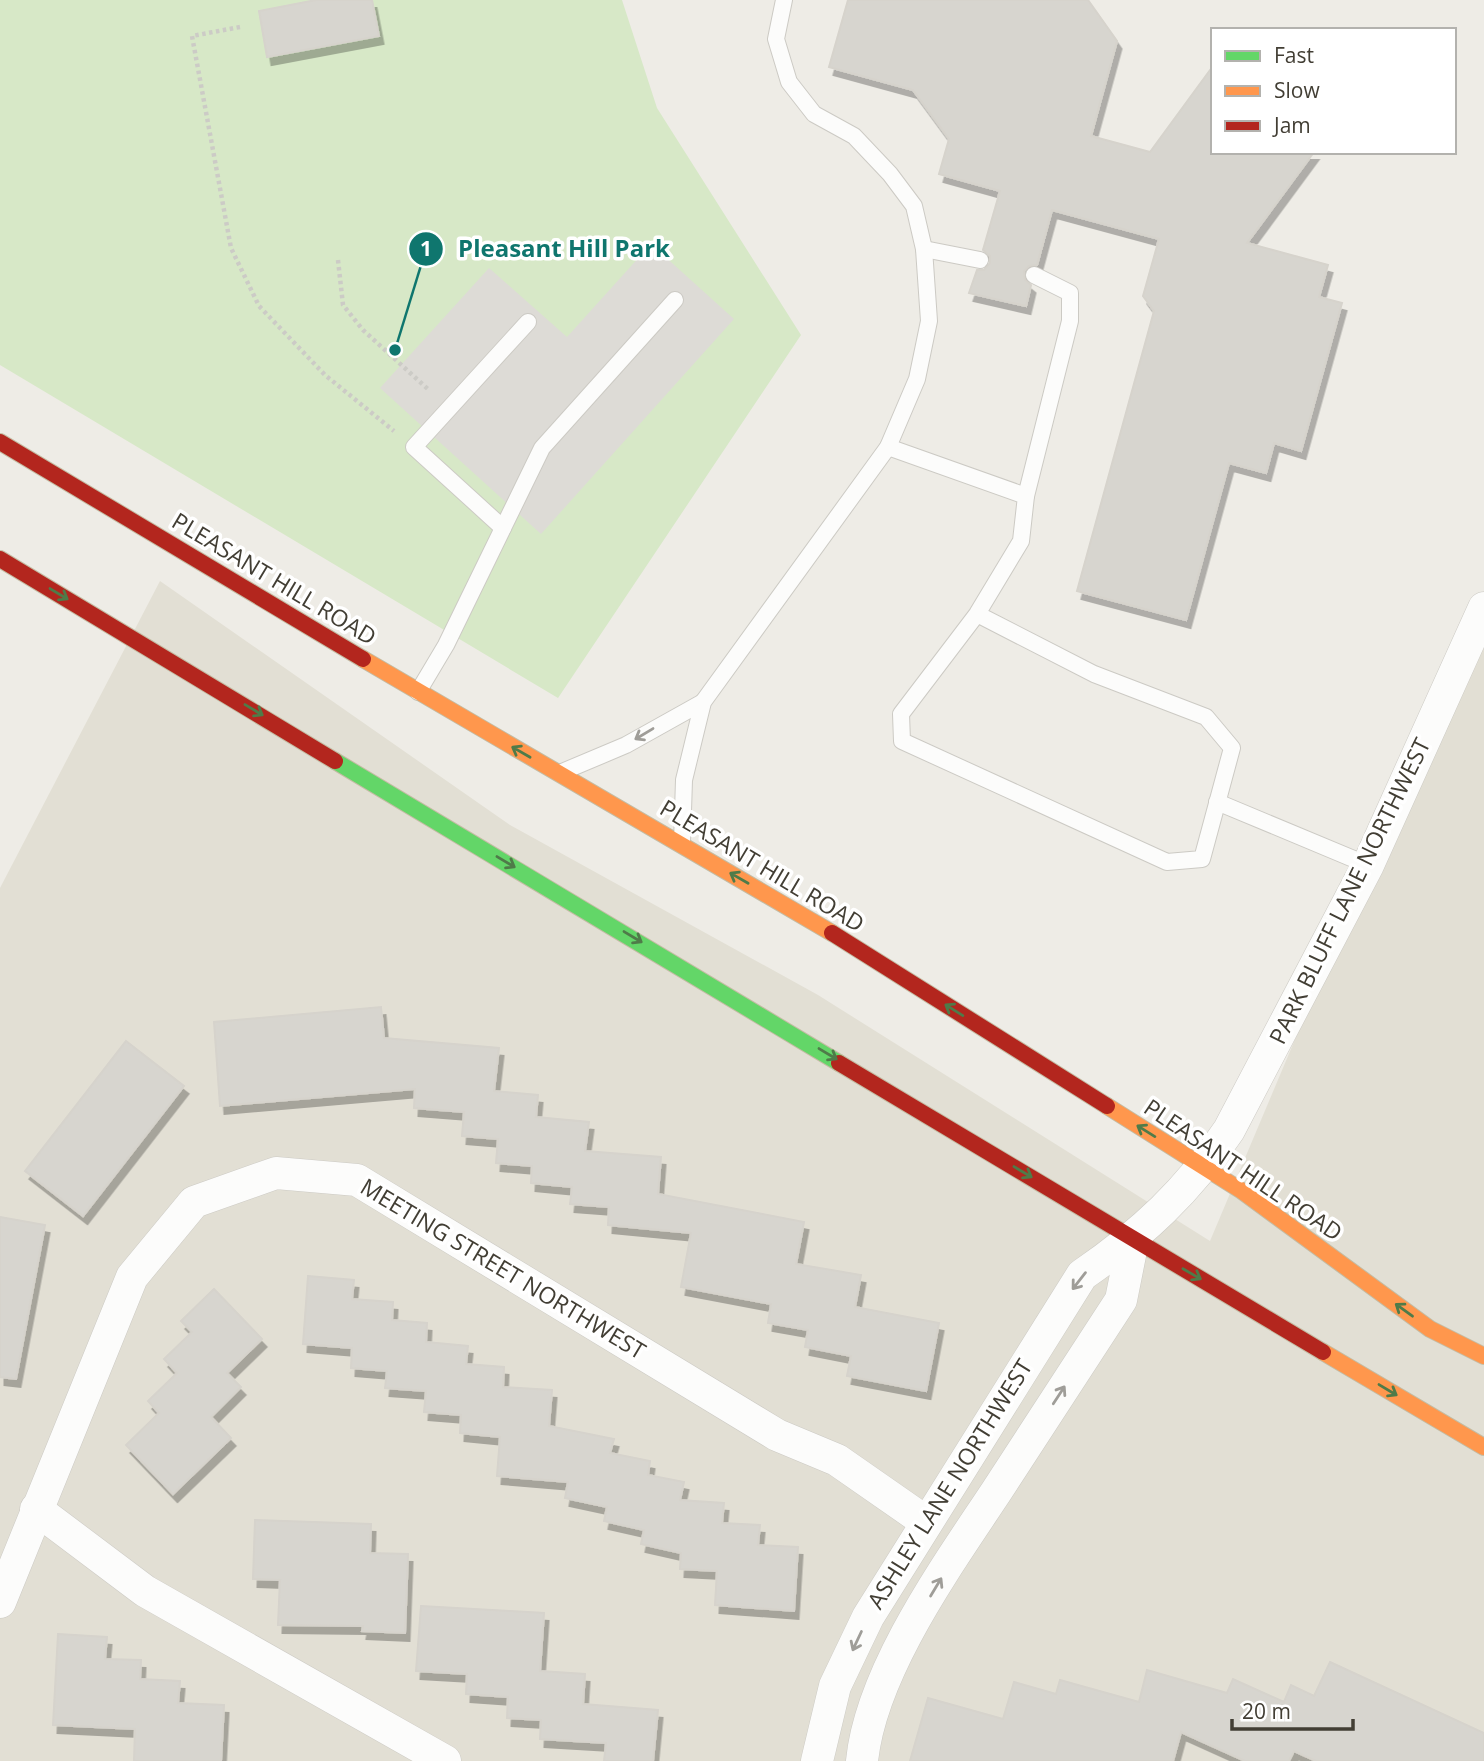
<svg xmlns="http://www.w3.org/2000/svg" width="1484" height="1761" viewBox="0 0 1484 1761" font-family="'Open Sans',sans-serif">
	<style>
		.residential { fill: #e2dfd4 }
		.green { fill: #d7e8c7 }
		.parking { fill: #dddbd6 }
		.building { fill: #d7d5cf; stroke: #d6d3cc; stroke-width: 2; filter: url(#shadow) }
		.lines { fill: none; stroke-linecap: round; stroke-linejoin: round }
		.lane-casing { stroke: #cccac4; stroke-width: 18 }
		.street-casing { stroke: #cccac4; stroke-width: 33 }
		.fast-casing { stroke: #c4bca3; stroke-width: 18 }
		.slow-casing { stroke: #c4bca3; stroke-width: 18 }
		.jam-casing { stroke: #c4bca3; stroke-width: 18 }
		.path { stroke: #cccbc6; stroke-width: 4.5; stroke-dasharray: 3.5 3.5; stroke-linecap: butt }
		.lane { stroke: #fcfcfb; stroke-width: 16 }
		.street { stroke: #fcfcfb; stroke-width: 32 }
		.fast { stroke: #63d668; stroke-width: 16 }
		.slow { stroke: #ff974d; stroke-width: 16 }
		.jam { stroke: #b3261e; stroke-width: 16 }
		.oneway { stroke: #4f7b49 }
		.oneway2 { stroke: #9f9d98 }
		.labels { text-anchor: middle; stroke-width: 7; stroke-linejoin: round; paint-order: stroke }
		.street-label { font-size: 23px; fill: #423e34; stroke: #fff }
		.leader { fill: none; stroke: #0f766e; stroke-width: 2.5 }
		.callout-dot { fill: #0f766e; stroke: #fff; stroke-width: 2.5 }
		.mark-label { font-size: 21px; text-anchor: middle; font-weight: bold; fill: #fff }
		.callout-label { font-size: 24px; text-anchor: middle; font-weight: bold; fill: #0f766e; stroke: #fff; stroke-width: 7; stroke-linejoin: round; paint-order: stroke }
	</style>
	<defs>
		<filter id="shadow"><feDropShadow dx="4.5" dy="8" stdDeviation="0" flood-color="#0004"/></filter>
	</defs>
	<rect width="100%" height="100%" fill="#eeece6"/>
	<path class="residential" d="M160,581L510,825L818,995L1210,1241L1484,591V1761H0V888Z"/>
	<path class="green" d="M0,0H622L657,108L801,335L558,698L0,365Z"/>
	<path class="parking" d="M651,244L734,319L541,534L380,388L489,268L567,337Z"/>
	<g class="building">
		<path d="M316,0H372L379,36L267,57L259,11Z"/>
		<path d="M848,0H1088L1117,41L1091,136L1150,152L1213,66V152H1314L1247,243L1328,265L1319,297L1342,303L1301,451L1274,443L1266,473L1229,463L1186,620L1077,591L1154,311L1143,296L1159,239L1052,210L1037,265L1029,266L1024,271L1025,280L1031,285L1026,306L969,293L977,270H984L990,263V256L983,250L1000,191L939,174L949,139L913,90L829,67Z"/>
		<path d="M381,1007L384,1038L499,1048L494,1091L538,1095L536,1117L589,1122L585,1151L661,1157L658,1194L804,1222L796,1264L861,1275L855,1307L939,1323L926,1391L847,1376L851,1356L805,1347L808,1330L768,1323L771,1304L681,1287L691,1233L608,1225L609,1207L570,1204L572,1187L531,1183L532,1166L496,1163L498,1139L462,1136L464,1112L414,1108L415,1089L220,1106L214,1022Z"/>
		<path d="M126,1041L184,1086L83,1216L25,1171Z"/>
		<path d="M0,1217L45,1225L16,1379L0,1377Z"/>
		<path d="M308,1276L354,1280L352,1299L393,1302L392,1320L427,1323L426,1342L468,1346L466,1364L504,1367L503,1387L552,1390L549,1426L614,1439L610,1453L650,1461L648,1475L684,1482L680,1500L724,1503L722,1523L760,1525L758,1545L798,1547L794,1611L715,1605L717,1571L680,1569L681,1553L641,1544L644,1530L604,1521L607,1507L565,1498L568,1482L497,1476L500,1437L460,1433L461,1415L424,1412L426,1391L385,1388L387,1371L351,1368L352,1348L303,1344Z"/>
		<path d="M214,1289L262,1339L227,1373L241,1387L211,1417L231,1438L173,1494L126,1445L159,1413L148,1401L177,1373L164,1359L192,1332L181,1321Z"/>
		<path d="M255,1520L371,1524L370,1553L408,1554L405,1633L362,1631L363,1626L278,1625L280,1580L253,1579Z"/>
		<path d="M421,1606L544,1613L540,1671L585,1674L583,1704L658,1710L653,1761H604L606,1743L540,1739L541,1720L507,1718L508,1697L466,1694L467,1674L416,1671Z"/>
		<path d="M58,1634L107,1637L105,1659L141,1660L140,1679L180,1681L178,1703L224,1705L221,1761H134L135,1729L53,1725Z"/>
		<path d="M1330,1662L1484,1733V1761H1316L1294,1751L1289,1761H1245L1181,1732L1173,1761H910L928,1698L1003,1719L1014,1682L1056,1694L1060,1680L1139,1702L1147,1670L1227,1693L1233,1679L1284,1702L1291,1685L1314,1696Z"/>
	</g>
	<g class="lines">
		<g class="lane-casing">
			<g id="lane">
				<path d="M924,249L980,260"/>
				<path d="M888,447L1026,496L1021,541L977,614L901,714L902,741L1167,862L1202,859L1232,748L1206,717L1094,674L977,614"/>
				<path d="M1026,496L1070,321V293L1034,275"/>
				<path d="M503,528L414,447L528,322"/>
				<path d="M418,692L446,645L542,448L675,300"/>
				<path d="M562,772L626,745L703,702"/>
				<path d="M1217,802L1368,865"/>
				<path d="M682,842L684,780L703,702L888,447L917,379L929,321L924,249L914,206L890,174L854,136L814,114L789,82L776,39L784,0"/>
			</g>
		</g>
		<g class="street-casing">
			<g id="street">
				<path d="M36,1509L145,1591L445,1761"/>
				<path d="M0,1602L132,1277L194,1202L276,1173L357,1180L777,1435L837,1460L926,1522"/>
				<path d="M817,1761L835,1686L868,1617L1082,1275C1143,1233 1188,1191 1229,1130L1368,865L1484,608"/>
				<path d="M862,1761C871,1671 947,1566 996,1492C1037,1428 1079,1364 1121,1300L1133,1240"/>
			</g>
		</g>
		<g class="fast-casing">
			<path id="fast" d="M335,761L839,1063"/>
		</g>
		<g class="slow-casing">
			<g id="slow">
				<path d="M363,659L832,933"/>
				<path d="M1107,1106L1242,1191L1430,1329L1484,1356"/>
				<path d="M1323,1352L1484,1447"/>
			</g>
		</g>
		<g class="jam-casing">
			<g id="jam">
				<path d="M0,442L363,659"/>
				<path d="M0,559L335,761"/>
				<path d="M832,933L1107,1106"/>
				<path d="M839,1063L1323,1352"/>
			</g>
		</g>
		<g class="path">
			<path d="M240,27L192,36L231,248L259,306L325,375L394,431"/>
			<path d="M338,260L343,305L363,330L430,391"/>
		</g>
		<use href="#lane" class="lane"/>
		<use href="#street" class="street"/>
		<use href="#fast" class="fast"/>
		<use href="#slow" class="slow"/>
		<use href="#jam" class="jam"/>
	</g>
	<defs><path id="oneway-shaft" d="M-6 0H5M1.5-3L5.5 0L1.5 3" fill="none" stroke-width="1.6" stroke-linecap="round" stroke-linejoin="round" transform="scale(1.75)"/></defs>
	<g class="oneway">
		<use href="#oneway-shaft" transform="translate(59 594) rotate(31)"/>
		<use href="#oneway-shaft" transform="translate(254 710) rotate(31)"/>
		<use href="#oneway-shaft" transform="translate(521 752) rotate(-150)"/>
		<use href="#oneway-shaft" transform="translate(506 862) rotate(31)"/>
		<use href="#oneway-shaft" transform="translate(739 878) rotate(-150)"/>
		<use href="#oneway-shaft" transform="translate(633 937) rotate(31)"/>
		<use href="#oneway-shaft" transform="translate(954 1010) rotate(-148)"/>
		<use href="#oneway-shaft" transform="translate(828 1054) rotate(31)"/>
		<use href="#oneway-shaft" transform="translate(1146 1131) rotate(-148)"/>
		<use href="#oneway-shaft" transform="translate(1023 1172) rotate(31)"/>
		<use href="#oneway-shaft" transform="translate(1192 1274) rotate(30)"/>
		<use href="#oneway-shaft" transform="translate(1404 1310) rotate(-144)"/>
		<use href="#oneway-shaft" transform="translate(1388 1390) rotate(31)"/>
	</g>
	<g class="oneway2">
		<use href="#oneway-shaft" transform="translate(644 734) rotate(149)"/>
		<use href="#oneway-shaft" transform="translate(1079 1281) rotate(128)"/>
		<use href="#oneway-shaft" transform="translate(1059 1395) rotate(-57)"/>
		<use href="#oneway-shaft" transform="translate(936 1587) rotate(-59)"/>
		<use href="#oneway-shaft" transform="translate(857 1641) rotate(115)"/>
	</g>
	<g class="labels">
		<g class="street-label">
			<text transform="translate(274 579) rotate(31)" y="8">PLEASANT HILL ROAD</text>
			<text transform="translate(762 866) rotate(31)" y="8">PLEASANT HILL ROAD</text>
			<text transform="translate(1350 891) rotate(-64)" y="8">PARK BLUFF LANE NORTHWEST</text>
			<text transform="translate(1243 1170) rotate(34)" y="8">PLEASANT HILL ROAD</text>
			<text transform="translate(503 1269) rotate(31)" y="8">MEETING STREET NORTHWEST</text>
			<text transform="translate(950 1484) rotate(-58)" y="8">ASHLEY LANE NORTHWEST</text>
		</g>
	</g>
	<path class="leader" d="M395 350L426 249"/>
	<g class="callout-dot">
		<circle cx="395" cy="350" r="7"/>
		<circle cx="426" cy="249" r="18"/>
	</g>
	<g class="mark-label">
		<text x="426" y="256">1</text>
	</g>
	<g class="callout-label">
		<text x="564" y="257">Pleasant Hill Park</text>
	</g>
	<rect x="1211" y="28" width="245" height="126" fill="#ffffff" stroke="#b3b2ae" stroke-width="2"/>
	<rect x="1225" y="51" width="35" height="10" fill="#63d668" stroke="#b3b2ae" stroke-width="2"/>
	<text x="1274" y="63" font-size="21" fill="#423e34">Fast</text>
	<rect x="1225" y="86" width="35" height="10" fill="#ff974d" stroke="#b3b2ae" stroke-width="2"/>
	<text x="1274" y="98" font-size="21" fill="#423e34">Slow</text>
	<rect x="1225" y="121" width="35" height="10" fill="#b3261e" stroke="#b3b2ae" stroke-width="2"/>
	<text x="1274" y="133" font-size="21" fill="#423e34">Jam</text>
	<path d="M1232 1719v10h121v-10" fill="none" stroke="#423e34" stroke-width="3.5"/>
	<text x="1242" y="1719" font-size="21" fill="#423e34" stroke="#ffffff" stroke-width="5" paint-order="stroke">20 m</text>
</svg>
